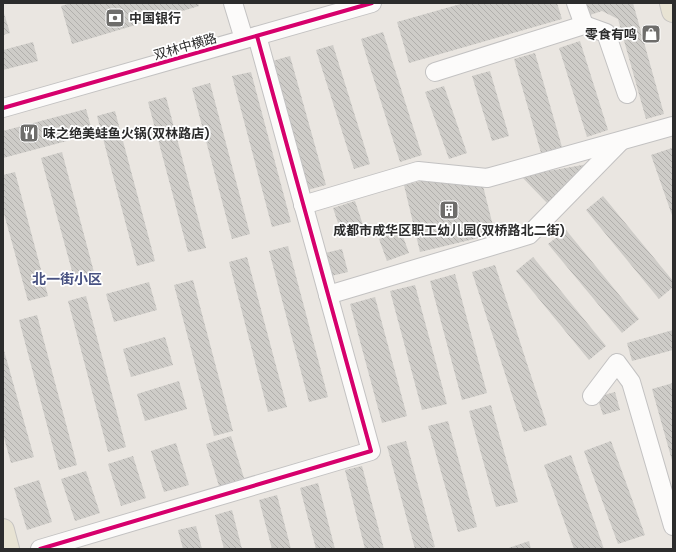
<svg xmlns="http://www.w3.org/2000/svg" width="676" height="552" viewBox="0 0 676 552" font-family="'DM Sans','Noto Sans SC',sans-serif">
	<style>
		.building { fill: url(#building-back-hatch) }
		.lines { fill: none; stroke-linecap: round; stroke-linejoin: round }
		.minor-casing { stroke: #c3c2c2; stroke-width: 20 }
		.major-casing { stroke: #c6c4c2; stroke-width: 24 }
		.minor { stroke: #fcfbfa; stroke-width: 18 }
		.major { stroke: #e8e3d3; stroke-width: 22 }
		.cycleway-casing { stroke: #fff; stroke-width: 6 }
		.cycleway { stroke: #d6006c; stroke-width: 4 }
		.labels { text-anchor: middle; stroke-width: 3.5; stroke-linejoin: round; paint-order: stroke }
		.poi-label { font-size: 13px; font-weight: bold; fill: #2c2c2c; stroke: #fff; text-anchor: start }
		.street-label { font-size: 13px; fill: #2c2c2c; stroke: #fff }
		.neighbourhood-label { font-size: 14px; font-weight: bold; fill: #475181; stroke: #fff }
	</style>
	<defs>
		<pattern id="building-back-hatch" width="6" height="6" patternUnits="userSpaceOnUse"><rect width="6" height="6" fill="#ceccc8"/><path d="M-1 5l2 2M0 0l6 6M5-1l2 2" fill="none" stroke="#b1afac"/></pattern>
	</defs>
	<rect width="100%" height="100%" fill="#eae6e1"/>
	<g class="building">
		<path d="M71,3H198L199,6L72,44L61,6Z"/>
		<path d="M464,3H557L562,19L409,63L397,22Z"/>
		<path d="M583,3H633L664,114L646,119L618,19L602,11L587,16Z"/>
		<path d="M3,10L10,33L3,35Z"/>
		<path d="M383,32L422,155L400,162L361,39Z"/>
		<path d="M580,41L608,130L587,137L559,48Z"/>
		<path d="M33,42L38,61L3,70V50Z"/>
		<path d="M333,45L370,164L354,169L316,50Z"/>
		<path d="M535,53L562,147L541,153L514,59Z"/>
		<path d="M290,56L326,185L304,191L269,62Z"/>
		<path d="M490,71L509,136L492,141L472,76Z"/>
		<path d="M251,72L291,222L272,227L232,76Z"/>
		<path d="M210,83L250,234L232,239L192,88Z"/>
		<path d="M444,86L467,153L449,159L425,92Z"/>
		<path d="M166,97L206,248L188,252L148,102Z"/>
		<path d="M86,109L93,134L3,158V131Z"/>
		<path d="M115,111L155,261L137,266L97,116Z"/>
		<path d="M672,148L673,152V218L651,155Z"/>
		<path d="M62,152L95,276L75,282L41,158Z"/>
		<path d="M588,164L548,204L521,176Z"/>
		<path d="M15,172L48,296L28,301L3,210V175Z"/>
		<path d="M439,177L483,186L495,234L420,252L404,185Z"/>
		<path d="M603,196L673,281V287L659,299L586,210Z"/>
		<path d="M355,201L363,225L341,232L333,208Z"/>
		<path d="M566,230L639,319L622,333L548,244Z"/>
		<path d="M401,231L409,253L387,261L379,239Z"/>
		<path d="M288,246L328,397L309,402L269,251Z"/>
		<path d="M342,249L348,272L331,276L325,253Z"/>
		<path d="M247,257L287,407L268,412L229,262Z"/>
		<path d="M533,257L606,346L589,360L516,271Z"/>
		<path d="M495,265L547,425L524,432L472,272Z"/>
		<path d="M455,274L487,393L462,400L430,281Z"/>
		<path d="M193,280L233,431L214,436L174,285Z"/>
		<path d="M149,282L157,310L114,322L106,294Z"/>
		<path d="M415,285L447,404L422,410L390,291Z"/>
		<path d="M86,296L126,447L108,452L68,301Z"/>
		<path d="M375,297L407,416L382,423L350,304Z"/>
		<path d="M37,315L77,465L59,470L19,320Z"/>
		<path d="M673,330V350L632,361L627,343Z"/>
		<path d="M165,337L173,365L131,377L123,349Z"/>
		<path d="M3,347L34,457L11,463L3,434Z"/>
		<path d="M179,381L187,409L145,421L137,394Z"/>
		<path d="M673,383V464L652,389Z"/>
		<path d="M615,392L620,410L603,415L597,397Z"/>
		<path d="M491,405L518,502L496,507L469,411Z"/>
		<path d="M448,421L477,527L458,532L428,426Z"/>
		<path d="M231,436L244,478L219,486L206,444Z"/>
		<path d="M406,441L435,547L427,549H415L387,446Z"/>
		<path d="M611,441L645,535L618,544L584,451Z"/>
		<path d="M176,443L189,485L164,492L151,451Z"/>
		<path d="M571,455L604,549H574L544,465Z"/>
		<path d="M133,456L146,498L121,506L108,464Z"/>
		<path d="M362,466L384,549H365L345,470Z"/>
		<path d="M86,471L100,513L75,521L61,479Z"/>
		<path d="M39,480L52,522L27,530L14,488Z"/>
		<path d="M318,483L335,549H316L300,488Z"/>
		<path d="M277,495L291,549H272L259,500Z"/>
		<path d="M232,510L242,549H224L215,515Z"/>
		<path d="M196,526L202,549H183L178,530Z"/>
		<path d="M529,541L531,549H506Z"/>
	</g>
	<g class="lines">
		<g class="minor-casing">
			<g id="minor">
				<path d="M233,3L244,39"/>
				<path d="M576,3L584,25"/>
				<path d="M435,72L584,25L606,33L627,94"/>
				<path d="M3,108L372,3"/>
				<path d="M303,205L418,171L487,178L673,126"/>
				<path d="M328,295L529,235L620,142"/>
				<path d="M592,396L617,363L631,382L673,526"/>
				<path d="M40,549L371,451L257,36"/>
			</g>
		</g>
		<g class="major-casing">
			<g id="major">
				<path d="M671,3L673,11"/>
				<path d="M3,530L8,549"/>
			</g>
		</g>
		<use href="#minor" class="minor"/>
		<use href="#major" class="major"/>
		<g class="cycleway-casing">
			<g id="cycleway">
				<path d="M3,108L372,3"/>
				<path d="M40,549L371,451L257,36"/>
			</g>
		</g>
		<use href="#cycleway" class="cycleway"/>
	</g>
	<defs>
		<g id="bank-square" transform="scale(1)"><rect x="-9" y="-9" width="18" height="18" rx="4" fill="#6e6d6b" stroke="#fff"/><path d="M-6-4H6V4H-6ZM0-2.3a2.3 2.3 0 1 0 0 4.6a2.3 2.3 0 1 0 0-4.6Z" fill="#fff"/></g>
		<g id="shop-square" transform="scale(1)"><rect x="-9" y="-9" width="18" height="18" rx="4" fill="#6e6d6b" stroke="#fff"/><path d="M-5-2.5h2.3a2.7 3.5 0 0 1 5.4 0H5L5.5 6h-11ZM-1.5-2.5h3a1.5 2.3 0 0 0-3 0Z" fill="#fff"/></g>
		<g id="restaurant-square" transform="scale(1)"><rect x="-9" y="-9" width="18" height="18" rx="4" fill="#6e6d6b" stroke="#fff"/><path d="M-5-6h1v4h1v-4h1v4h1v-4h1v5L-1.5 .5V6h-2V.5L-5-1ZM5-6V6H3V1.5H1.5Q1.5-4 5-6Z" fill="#fff"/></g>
		<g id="building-square" transform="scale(1)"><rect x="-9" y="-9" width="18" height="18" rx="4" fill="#6e6d6b" stroke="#fff"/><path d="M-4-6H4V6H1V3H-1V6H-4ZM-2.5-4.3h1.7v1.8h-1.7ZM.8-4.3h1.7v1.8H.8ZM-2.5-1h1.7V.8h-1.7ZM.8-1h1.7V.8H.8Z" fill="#fff"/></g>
	</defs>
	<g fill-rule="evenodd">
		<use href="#bank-square" x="115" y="18"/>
		<use href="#shop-square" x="651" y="34"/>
		<use href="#restaurant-square" x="29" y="133"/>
		<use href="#building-square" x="449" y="210"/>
	</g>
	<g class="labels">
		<g class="poi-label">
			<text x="129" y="23">中国银行</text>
			<text x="637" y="39" text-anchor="end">零食有鸣</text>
			<text x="43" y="138">味之绝美蛙鱼火锅(双林路店)</text>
			<text x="449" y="235" text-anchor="middle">成都市成华区职工幼儿园(双桥路北二街)</text>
		</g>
		<g class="street-label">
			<text transform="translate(185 46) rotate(-16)" y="5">双林中横路</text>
		</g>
		<g class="neighbourhood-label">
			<text x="67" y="284">北一街小区</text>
		</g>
	</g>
	<rect width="676" height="552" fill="none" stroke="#2c2c2c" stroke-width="8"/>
</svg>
